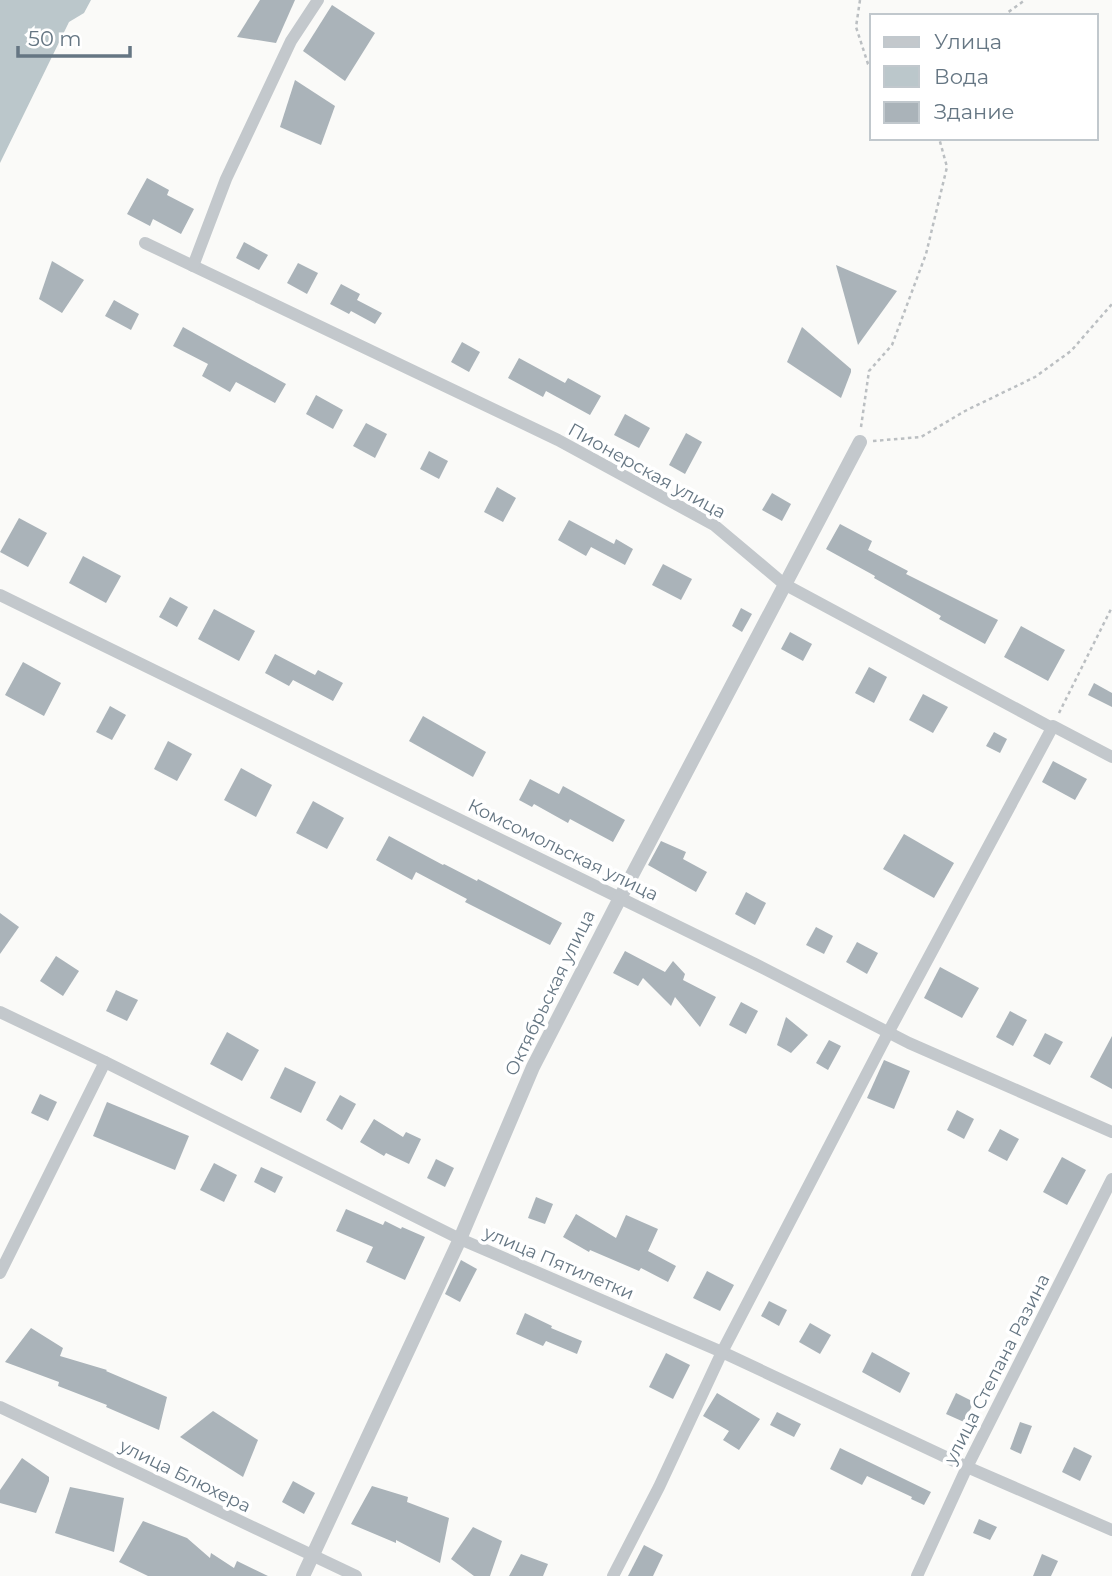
<svg xmlns="http://www.w3.org/2000/svg" width="1112" height="1576" viewBox="0 0 1112 1576" font-family="Montserrat,sans-serif">
	<style>
		.water { fill: #bbc7cb }
		.building { fill: #aab3b9 }
		.lines { fill: none; stroke-linecap: round; stroke-linejoin: round }
		.path { stroke: #bbbfc2; stroke-width: 2.5; stroke-dasharray: 3.5 3.5; stroke-linecap: butt }
		.minor { stroke: #c3c8cc; stroke-width: 12 }
		.tertiary { stroke: #c3c8cc; stroke-width: 14 }
		.labels { text-anchor: middle; stroke-width: 7; stroke-linejoin: round; paint-order: stroke }
		.street-label { font-size: 18px; fill: #657683; stroke: #fff }
	</style>
	<rect width="100%" height="100%" fill="#fafaf8"/>
	<path class="water" d="M0,0H91L84,13L69,22L0,163Z"/>
	<g class="building">
		<path d="M260,0H295L276,43L237,37Z"/>
		<path d="M332,5L375,33L345,81L303,51Z"/>
		<path d="M295,80L335,106L321,145L280,127Z"/>
		<path d="M147,178L169,190L167,195L194,209L181,234L153,219L150,226L127,214Z"/>
		<path d="M244,242L268,255L259,270L236,258Z"/>
		<path d="M52,261L84,280L62,313L39,299Z"/>
		<path d="M298,263L318,273L307,294L287,283Z"/>
		<path d="M836,265L897,291L858,345Z"/>
		<path d="M341,284L360,294L357,300L382,313L375,324L351,311L349,314L330,304Z"/>
		<path d="M114,300L139,314L131,330L105,316Z"/>
		<path d="M183,327L286,384L275,403L236,382L230,392L202,376L208,364L173,346Z"/>
		<path d="M802,327L851,369V372L841,398L787,362Z"/>
		<path d="M462,342L480,352L469,372L451,362Z"/>
		<path d="M519,358L565,383L568,378L601,396L590,415L546,391L543,397L508,378Z"/>
		<path d="M316,395L343,410L333,429L306,414Z"/>
		<path d="M625,414L650,428L639,448L614,435Z"/>
		<path d="M366,423L387,434L375,458L353,446Z"/>
		<path d="M686,433L702,442L685,474L669,465Z"/>
		<path d="M429,451L448,461L439,479L420,469Z"/>
		<path d="M497,487L516,498L503,522L484,512Z"/>
		<path d="M772,493L791,504L782,521L762,510Z"/>
		<path d="M19,518L47,533L28,567L0,552Z"/>
		<path d="M569,520L614,544L616,539L633,549L625,565L591,547L586,556L558,540Z"/>
		<path d="M840,524L872,541L868,550L908,571L906,574L998,620L985,644L939,619L941,616L874,578L875,576L826,549Z"/>
		<path d="M83,556L121,576L106,603L69,583Z"/>
		<path d="M663,564L692,579L681,600L652,585Z"/>
		<path d="M170,597L188,607L177,627L159,617Z"/>
		<path d="M741,608L752,614L742,632L732,626Z"/>
		<path d="M214,609L255,631L239,661L198,639Z"/>
		<path d="M1021,626L1065,650L1048,681L1004,657Z"/>
		<path d="M790,632L812,644L803,661L781,649Z"/>
		<path d="M275,654L315,675L318,670L343,683L333,701L293,680L289,686L265,673Z"/>
		<path d="M23,662L61,683L44,716L5,695Z"/>
		<path d="M869,667L887,677L874,703L855,693Z"/>
		<path d="M1094,683L1112,693V707L1088,695Z"/>
		<path d="M923,694L948,707L933,733L909,720Z"/>
		<path d="M110,706L126,715L112,740L96,732Z"/>
		<path d="M423,716L486,752L473,777L409,741Z"/>
		<path d="M994,732L1007,739L1000,753L986,746Z"/>
		<path d="M168,741L192,754L177,781L154,769Z"/>
		<path d="M1053,761L1087,779L1075,800L1042,782Z"/>
		<path d="M241,768L272,785L256,817L224,800Z"/>
		<path d="M530,779L559,794L563,786L625,820L613,842L570,819L568,823L534,804L532,807L519,800Z"/>
		<path d="M313,801L344,818L327,849L296,833Z"/>
		<path d="M904,834L954,863L934,898L883,869Z"/>
		<path d="M389,836L443,865L444,864L477,881L478,879L562,923L550,945L465,902L467,899L416,872L412,880L376,860Z"/>
		<path d="M661,841L686,852L683,859L707,872L696,892L648,865Z"/>
		<path d="M746,892L766,903L755,925L735,914Z"/>
		<path d="M0,913L19,927L0,954Z"/>
		<path d="M816,927L833,936L824,954L806,945Z"/>
		<path d="M857,942L878,953L867,974L846,962Z"/>
		<path d="M625,951L665,972L673,961L685,974L683,980L716,997L700,1027L675,997L671,1006L643,978L638,986L613,973Z"/>
		<path d="M56,956L79,971L63,996L40,981Z"/>
		<path d="M940,967L979,988L962,1018L924,998Z"/>
		<path d="M116,990L138,1000L127,1021L106,1011Z"/>
		<path d="M741,1002L758,1011L746,1034L729,1025Z"/>
		<path d="M1010,1011L1027,1020L1013,1046L996,1037Z"/>
		<path d="M786,1017L808,1035L791,1053L777,1045Z"/>
		<path d="M227,1032L259,1050L242,1081L210,1064Z"/>
		<path d="M1045,1033L1063,1042L1050,1065L1033,1056Z"/>
		<path d="M1112,1036V1089L1090,1077Z"/>
		<path d="M829,1040L841,1046L828,1070L816,1063Z"/>
		<path d="M884,1060L910,1071L894,1109L867,1098Z"/>
		<path d="M285,1067L316,1082L301,1113L270,1098Z"/>
		<path d="M40,1094L57,1102L48,1121L31,1113Z"/>
		<path d="M340,1095L356,1104L342,1130L326,1120Z"/>
		<path d="M107,1102L189,1136L175,1170L93,1136Z"/>
		<path d="M957,1110L974,1119L964,1139L947,1130Z"/>
		<path d="M374,1119L403,1137L406,1132L421,1139L409,1164L386,1153L384,1156L360,1142Z"/>
		<path d="M1000,1129L1019,1139L1007,1161L988,1151Z"/>
		<path d="M1062,1157L1086,1170L1067,1205L1043,1192Z"/>
		<path d="M436,1159L454,1168L445,1187L427,1178Z"/>
		<path d="M214,1163L237,1175L224,1202L200,1190Z"/>
		<path d="M261,1167L283,1177L275,1193L254,1182Z"/>
		<path d="M536,1197L553,1204L545,1224L528,1218Z"/>
		<path d="M346,1209L383,1225L385,1221L401,1229L402,1227L425,1237L405,1280L366,1262L373,1247L336,1231Z"/>
		<path d="M576,1214L616,1238L626,1215L658,1229L648,1251L676,1266L668,1282L641,1268L639,1271L590,1250L589,1252L563,1237Z"/>
		<path d="M461,1260L477,1269L460,1302L445,1294Z"/>
		<path d="M707,1271L734,1285L720,1311L693,1298Z"/>
		<path d="M769,1301L787,1310L779,1326L761,1316Z"/>
		<path d="M525,1313L552,1326L551,1328L582,1341L577,1354L546,1341L543,1346L516,1334Z"/>
		<path d="M810,1323L831,1335L820,1354L799,1342Z"/>
		<path d="M31,1328L63,1348L60,1356L107,1370L106,1371L167,1397L159,1430L106,1407L107,1405L58,1386L59,1382L5,1362Z"/>
		<path d="M872,1352L910,1373L900,1393L862,1372Z"/>
		<path d="M666,1353L690,1365L673,1399L649,1387Z"/>
		<path d="M717,1393L760,1419L739,1450L723,1440L729,1431L703,1416Z"/>
		<path d="M956,1393L974,1402L964,1422L946,1414Z"/>
		<path d="M213,1411L258,1440L243,1477L180,1437Z"/>
		<path d="M777,1412L801,1424L794,1437L770,1425Z"/>
		<path d="M1020,1422L1032,1426L1021,1454L1010,1449Z"/>
		<path d="M1074,1447L1092,1456L1080,1481L1062,1472Z"/>
		<path d="M840,1448L931,1492L924,1505L911,1499L912,1497L867,1476L862,1485L830,1469Z"/>
		<path d="M22,1458L49,1477V1481L36,1513L0,1503V1490Z"/>
		<path d="M293,1481L315,1493L304,1514L282,1502Z"/>
		<path d="M372,1486L408,1497L407,1502L449,1518L440,1563L396,1540V1543L351,1524Z"/>
		<path d="M70,1487L124,1498L114,1552L55,1533Z"/>
		<path d="M979,1519L997,1527L990,1540L973,1533Z"/>
		<path d="M143,1521L187,1538L210,1558L211,1553L234,1568L237,1561L268,1576H148L119,1562Z"/>
		<path d="M473,1527L502,1541L490,1576H474L451,1559Z"/>
		<path d="M644,1545L663,1555L653,1576H628Z"/>
		<path d="M521,1554L548,1564L543,1576H509Z"/>
		<path d="M1042,1554L1058,1561L1051,1576H1033Z"/>
	</g>
	<g class="lines">
		<g class="path">
			<path d="M860,0L856,27L868,64L872,68"/>
			<path d="M1003,16L1025,0"/>
			<path d="M861,427L869,371L892,345L926,254L947,167L939,138"/>
			<path d="M873,441L921,437L965,411L1035,377L1071,351L1112,304"/>
			<path d="M1059,713L1112,607"/>
		</g>
		<g class="minor">
			<path d="M145,243L558,440L714,525L784,584L1052,728L1053,726L1112,757"/>
			<path d="M193,266L226,179L291,41L318,0"/>
			<path d="M0,595L755,964L909,1043L1112,1132"/>
			<path d="M0,1012L105,1062L460,1239L722,1352L967,1467L1112,1530"/>
			<path d="M0,1273L105,1062"/>
			<path d="M0,1407L356,1576"/>
			<path d="M613,1576L659,1487L722,1352L888,1033L1052,728"/>
			<path d="M917,1576L967,1467L1112,1179"/>
		</g>
		<path class="tertiary" d="M303,1576L460,1239L533,1067L620,898L860,442"/>
	</g>
	<g class="labels">
		<g class="street-label">
			<text transform="translate(647 471) rotate(29)" y="6">Пионерская улица</text>
			<text transform="translate(563 850) rotate(26)" y="6">Комсомольская улица</text>
			<text transform="translate(550 993) rotate(-64)" y="6">Октябрьская улица</text>
			<text transform="translate(559 1263) rotate(23)" y="6">улица Пятилетки</text>
			<text transform="translate(997 1369) rotate(-63)" y="6">улица Степана Разина</text>
			<text transform="translate(185 1476) rotate(26)" y="6">улица Блюхера</text>
		</g>
	</g>
	<rect x="870" y="14" width="228" height="126" fill="#ffffff" stroke="#c1c8cd" stroke-width="2"/>
	<rect x="884" y="37" width="35" height="10" fill="#c3c8cc" stroke="#c1c8cd" stroke-width="2"/>
	<text x="934" y="49" font-size="21" fill="#657683">Улица</text>
	<rect x="884" y="66" width="35" height="21" fill="#bbc7cb" stroke="#c1c8cd" stroke-width="2"/>
	<text x="934" y="84" font-size="21" fill="#657683">Вода</text>
	<rect x="884" y="102" width="35" height="21" fill="#aab3b9" stroke="#c1c8cd" stroke-width="2"/>
	<text x="934" y="119" font-size="21" fill="#657683">Здание</text>
	<path d="M18 46v10h112v-10" fill="none" stroke="#657683" stroke-width="3.5"/>
	<text x="28" y="46" font-size="21" fill="#657683" stroke="#ffffff" stroke-width="5" paint-order="stroke">50 m</text>
</svg>
